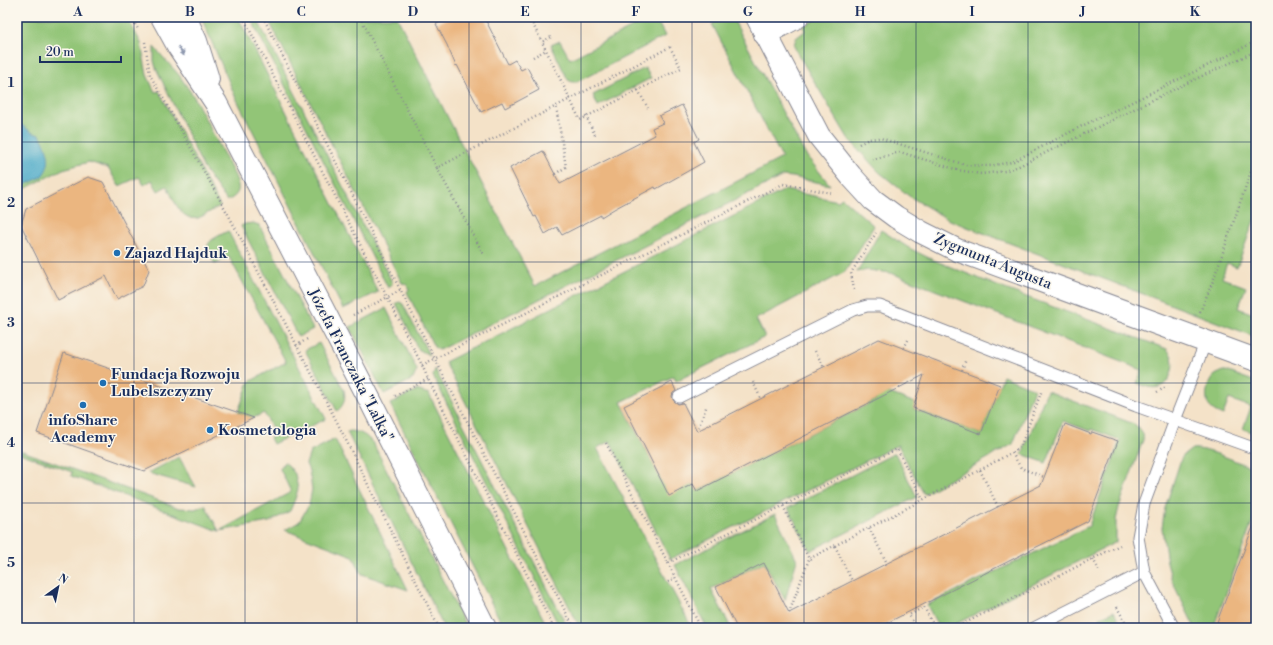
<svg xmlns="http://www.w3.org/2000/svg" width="1273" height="645" viewBox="0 0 1273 645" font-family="'Libre Bodoni',serif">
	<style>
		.green { fill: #92c577; stroke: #567a6a }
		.water { fill: #47a8c7; stroke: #316c92 }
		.building { fill: #ebb680 }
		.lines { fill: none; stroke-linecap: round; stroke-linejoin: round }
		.service-casing { stroke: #888893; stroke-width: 13 }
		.minor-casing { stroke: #888893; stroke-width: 24 }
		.tertiary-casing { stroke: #888893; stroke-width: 24 }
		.path { stroke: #888893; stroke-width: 2.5; stroke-dasharray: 1 3; stroke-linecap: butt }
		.service { stroke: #fff; stroke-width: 11 }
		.minor { stroke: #fff; stroke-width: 22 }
		.tertiary { stroke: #fff; stroke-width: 22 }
		.oneway { fill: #8d97ae }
		.grid { fill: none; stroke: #1b2f5e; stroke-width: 1; stroke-opacity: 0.55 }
		.poi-dot { fill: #1f6fb2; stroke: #fbf7ec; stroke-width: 1.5 }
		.labels { text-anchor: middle; stroke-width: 3; stroke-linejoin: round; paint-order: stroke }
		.poi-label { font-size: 15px; font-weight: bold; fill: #1b2f5e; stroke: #fbf7ec; text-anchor: start }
		.street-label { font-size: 15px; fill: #1b2f5e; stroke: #fbf7ec }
		.neatline { fill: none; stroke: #1b2f5e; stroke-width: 1.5 }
		.grid-label { font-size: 13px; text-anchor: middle; font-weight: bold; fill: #1b2f5e }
	</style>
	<rect width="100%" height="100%" fill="#fbf7ec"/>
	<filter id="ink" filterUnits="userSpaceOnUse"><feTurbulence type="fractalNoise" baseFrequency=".025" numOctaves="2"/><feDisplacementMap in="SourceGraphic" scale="8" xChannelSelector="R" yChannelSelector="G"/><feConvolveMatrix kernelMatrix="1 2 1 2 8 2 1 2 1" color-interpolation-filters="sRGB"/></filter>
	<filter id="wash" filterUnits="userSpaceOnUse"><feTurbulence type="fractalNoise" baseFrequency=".012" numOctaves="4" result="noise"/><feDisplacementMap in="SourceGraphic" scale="16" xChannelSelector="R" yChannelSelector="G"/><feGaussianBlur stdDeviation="0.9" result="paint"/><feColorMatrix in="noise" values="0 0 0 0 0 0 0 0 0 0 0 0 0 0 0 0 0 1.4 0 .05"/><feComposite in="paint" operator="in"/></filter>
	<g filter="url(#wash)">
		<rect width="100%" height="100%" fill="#f4e2c8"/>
		<g class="green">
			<path d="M17,17H127L141,43L147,75L155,92L159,91L220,206C214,209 204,216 198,218C181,222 173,198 167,186L158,191L152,180L144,185L139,177L119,186L108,168L89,162L63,169L17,193Z"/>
			<path d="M201,17H238L378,292L343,309L235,96Z"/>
			<path d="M250,17H256L392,282L391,286L388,288Z"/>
			<path d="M267,17H397L466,153L535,286L782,158L712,24L727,17H732L805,154L830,185L793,177L783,176L439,350L434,347L407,292L409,289L406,284L402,283Z"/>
			<path d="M643,17H655L665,36L577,82H572L568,80L551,45L560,41L570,59L644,21Z"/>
			<path d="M821,17H1256V215L1237,267L1227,263L1222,278L1246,287L1238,308L1256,315V337L949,220L909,196L879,172L866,158L848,138L796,51L794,45L796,38L805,31L803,26Z"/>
			<path d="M154,47L179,75L194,97L235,176C240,188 241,194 227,201L204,169L156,68L154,61Z"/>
			<path d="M645,68L651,78L598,106L593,95Z"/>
			<path d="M785,190L838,201L842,198L874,226L845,272L756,319L765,337L676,381L674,376L621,402L669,495L693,484L697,491L876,400L873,392L879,389L915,403L914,409L981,434L1003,376L1034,389L1013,444L924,494L898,445L670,559L610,441L597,448L692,628H580L445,362Z"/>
			<path d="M253,223L259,225L313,329L298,337L241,226L245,224Z"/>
			<path d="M881,230L909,248L931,259L1005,289L1167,349C1169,352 1171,354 1172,357C1175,367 1170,384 1159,387C1151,389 1144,386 1137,383L1142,370L891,273L868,270L857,272Z"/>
			<path d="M228,231L326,419L273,444L270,438L276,435L264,413L253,418L238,412L249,382L286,362L229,257L215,264C202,242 207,242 228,231Z"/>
			<path d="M400,302L403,304L429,355L418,349L396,303Z"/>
			<path d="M386,308L417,370L413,379L384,394L350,327Z"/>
			<path d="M319,343L344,390C346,398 344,406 337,411L305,350Z"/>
			<path d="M435,369L568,628H560L433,376Z"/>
			<path d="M1223,371H1226L1256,382V422L1252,432L1243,429L1251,407L1229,399L1223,415C1218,413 1213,411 1209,406C1204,398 1207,382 1214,376C1216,374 1220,373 1223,371Z"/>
			<path d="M417,390L429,394L548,628H504L390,404Z"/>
			<path d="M1047,391L1134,424C1139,428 1145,432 1143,440L1119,507L1116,520V542L948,628H939L927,605L1089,526L1120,440L1091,429L1090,431L1063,421L1046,463L1022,454Z"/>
			<path d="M350,431C360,431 368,436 374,445L467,628H444L347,432Z"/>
			<path d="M335,439L408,590L362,574L353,556L285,530L299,522L309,505L312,489L309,471L306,464L310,452Z"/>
			<path d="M17,449L179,508L195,509L205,505L219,531L291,492L280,469L284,462L289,466L295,474L298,489L295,499L290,511L269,522L219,531L71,476L72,472L17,452Z"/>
			<path d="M1192,449C1207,447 1241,464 1256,469V512L1215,623L1229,628H1195L1172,581L1167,563L1162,528L1165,508L1181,459L1184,455Z"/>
			<path d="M895,453L917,497L810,551L788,508Z"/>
			<path d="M179,457L196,487L148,473Z"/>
			<path d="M775,514L797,560L785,600L764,562L711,589L731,628H707L675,565Z"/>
			<path d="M1114,611L1123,628H1104L1099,618Z"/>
		</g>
		<path class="water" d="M17,122L33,133L40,135C47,148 54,162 42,176C37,180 23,185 17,189Z"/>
		<g id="blocks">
			<g class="building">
				<path d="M451,17H484L508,64L515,60L521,70L527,67L539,90L505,108L502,102L481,112L457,65L456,66L447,45L436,24Z"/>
				<path d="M682,105L699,139L694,142L704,162L656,189L655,187L614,209L601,217V215L562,235L557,227L545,234L536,216L534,217L510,168L543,151L560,184L655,135L652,128L663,123L659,116Z"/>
				<path d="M88,177L103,182L149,270L143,286L117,299L106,276L58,300L21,225L26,209Z"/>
				<path d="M879,339L1000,385L981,434L913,408L924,375L697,491L693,484L669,496L624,406L672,382L676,391L673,393L672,396L673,400L678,404L683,403L697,431Z"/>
				<path d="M64,353L254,418L144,471L37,433Z"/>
				<path d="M1065,424L1091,434L1092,432L1118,441L1088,521L877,628H737L716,587L764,563L789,613L1041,485Z"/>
				<path d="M1254,524H1256V628H1233L1217,622Z"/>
			</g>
		</g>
	</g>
	<g filter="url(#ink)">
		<use href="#blocks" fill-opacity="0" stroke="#888893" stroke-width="1"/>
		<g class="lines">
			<g class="service-casing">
				<g id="service">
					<path d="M679,397L853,310L867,306H880L1136,406L1256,449"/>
					<path d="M1034,628L1144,572"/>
					<path d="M1174,628L1144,572L1138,537L1144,504L1175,420L1206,341"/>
				</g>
			</g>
			<g class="minor-casing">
				<g id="minor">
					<path d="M757,17L819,136L851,176L873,200L896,217L921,232L957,250L1256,360"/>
					<path d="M765,34L797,17"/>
				</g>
			</g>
			<g class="tertiary-casing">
				<g id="tertiary">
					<path d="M162,17L178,46L216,103L372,404L485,628"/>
					<path d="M185,17L196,41L208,79"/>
				</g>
			</g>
			<g class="path">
				<path d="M131,17L138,29"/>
				<path d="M243,17L422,365L428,379L554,628"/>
				<path d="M263,17L435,359L574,628"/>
				<path d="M360,17L437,168L570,99L542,42L551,37"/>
				<path d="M529,17L542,42"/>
				<path d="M710,20L716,17"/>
				<path d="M145,42L150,75L229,216L337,422L439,628"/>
				<path d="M670,47L681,68L580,120L570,99Z"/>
				<path d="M533,57L546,50"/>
				<path d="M638,90L648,108"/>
				<path d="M586,116L595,135"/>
				<path d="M859,144L869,139L880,138L966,165L989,166L1012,162L1080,127L1227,56L1256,41"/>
				<path d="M872,160L900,152L958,170L981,174L1005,171L1019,166L1187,83L1256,51"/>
				<path d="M437,168L484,255"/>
				<path d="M555,174L566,167L556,106"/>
				<path d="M854,290L851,273L876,233"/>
				<path d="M1200,312L1213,281L1256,157"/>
				<path d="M353,315L401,290"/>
				<path d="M296,346L309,338"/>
				<path d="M904,348L909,338"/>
				<path d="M815,351L824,367"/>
				<path d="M422,365L783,184L831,193"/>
				<path d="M962,370L966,359"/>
				<path d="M753,382L761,399"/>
				<path d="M1157,392L1166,387"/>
				<path d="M395,396L428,379"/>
				<path d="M697,431L707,405"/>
				<path d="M606,443L668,563L897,449L923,500"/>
				<path d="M1012,453L1021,468L1044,477"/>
				<path d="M980,470L998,507"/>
				<path d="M783,506L809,559L980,470L1020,448L1042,390"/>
				<path d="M869,528L887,563"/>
				<path d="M835,546L852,581"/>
				<path d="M1093,559L1100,572"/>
				<path d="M668,563L701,628"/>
				<path d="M668,582L675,578"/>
				<path d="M1117,607L1128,628"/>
				<path d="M789,613L809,559"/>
				<path d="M916,628L909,615L924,607L935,628"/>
				<path d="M955,628L1120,545"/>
			</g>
			<use href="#service" class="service"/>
			<use href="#minor" class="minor"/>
			<use href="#tertiary" class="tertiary"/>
		</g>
		<defs><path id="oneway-solid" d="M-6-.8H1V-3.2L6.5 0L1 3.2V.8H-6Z"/></defs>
		<use class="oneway" href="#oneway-solid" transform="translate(181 51) rotate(57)"/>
	</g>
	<path class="grid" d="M134,17V628M245,17V628M357,17V628M469,17V628M581,17V628M692,17V628M804,17V628M916,17V628M1028,17V628M1139,17V628M17,142H1256M17,262H1256M17,383H1256M17,503H1256"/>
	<g class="poi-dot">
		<circle cx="117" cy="253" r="4"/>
		<circle cx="103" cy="383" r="4"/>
		<circle cx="83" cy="405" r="4"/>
		<circle cx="210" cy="430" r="4"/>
	</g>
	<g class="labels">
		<g class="poi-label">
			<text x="125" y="258">Zajazd Hajduk</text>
			<text x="111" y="379">Fundacja Rozwoju<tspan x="111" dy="17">Lubelszczyzny</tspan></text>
			<text x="83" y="425" text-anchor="middle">infoShare<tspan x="83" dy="17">Academy</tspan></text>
			<text x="218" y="435">Kosmetologia</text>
		</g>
		<g class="street-label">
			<text transform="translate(993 261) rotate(22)" y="5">Zygmunta Augusta</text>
			<text transform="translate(351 365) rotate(63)" y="5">Józefa Franczaka "Lalka"</text>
		</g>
	</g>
	<rect width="1273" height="645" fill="none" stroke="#fbf7ec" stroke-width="44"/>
	<g transform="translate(58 587) rotate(33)" stroke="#fbf7ec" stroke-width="3" paint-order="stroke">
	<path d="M0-3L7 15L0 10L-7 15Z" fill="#1b2f5e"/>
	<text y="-6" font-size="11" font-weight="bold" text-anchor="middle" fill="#1b2f5e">N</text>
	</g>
	<path d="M40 56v6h81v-6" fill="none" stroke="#1b2f5e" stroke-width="2"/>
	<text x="46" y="56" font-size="12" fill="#1b2f5e" stroke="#fbf7ec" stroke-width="3" paint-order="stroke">20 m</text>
	<rect x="22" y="22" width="1229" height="601" class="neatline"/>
	<g class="grid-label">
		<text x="78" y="16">A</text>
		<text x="190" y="16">B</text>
		<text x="301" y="16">C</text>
		<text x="413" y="16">D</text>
		<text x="525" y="16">E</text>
		<text x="636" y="16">F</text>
		<text x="748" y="16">G</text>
		<text x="860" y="16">H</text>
		<text x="972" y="16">I</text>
		<text x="1083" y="16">J</text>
		<text x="1195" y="16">K</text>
		<text x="11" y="87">1</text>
		<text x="11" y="207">2</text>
		<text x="11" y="327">3</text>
		<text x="11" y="447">4</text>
		<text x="11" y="567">5</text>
	</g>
</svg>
